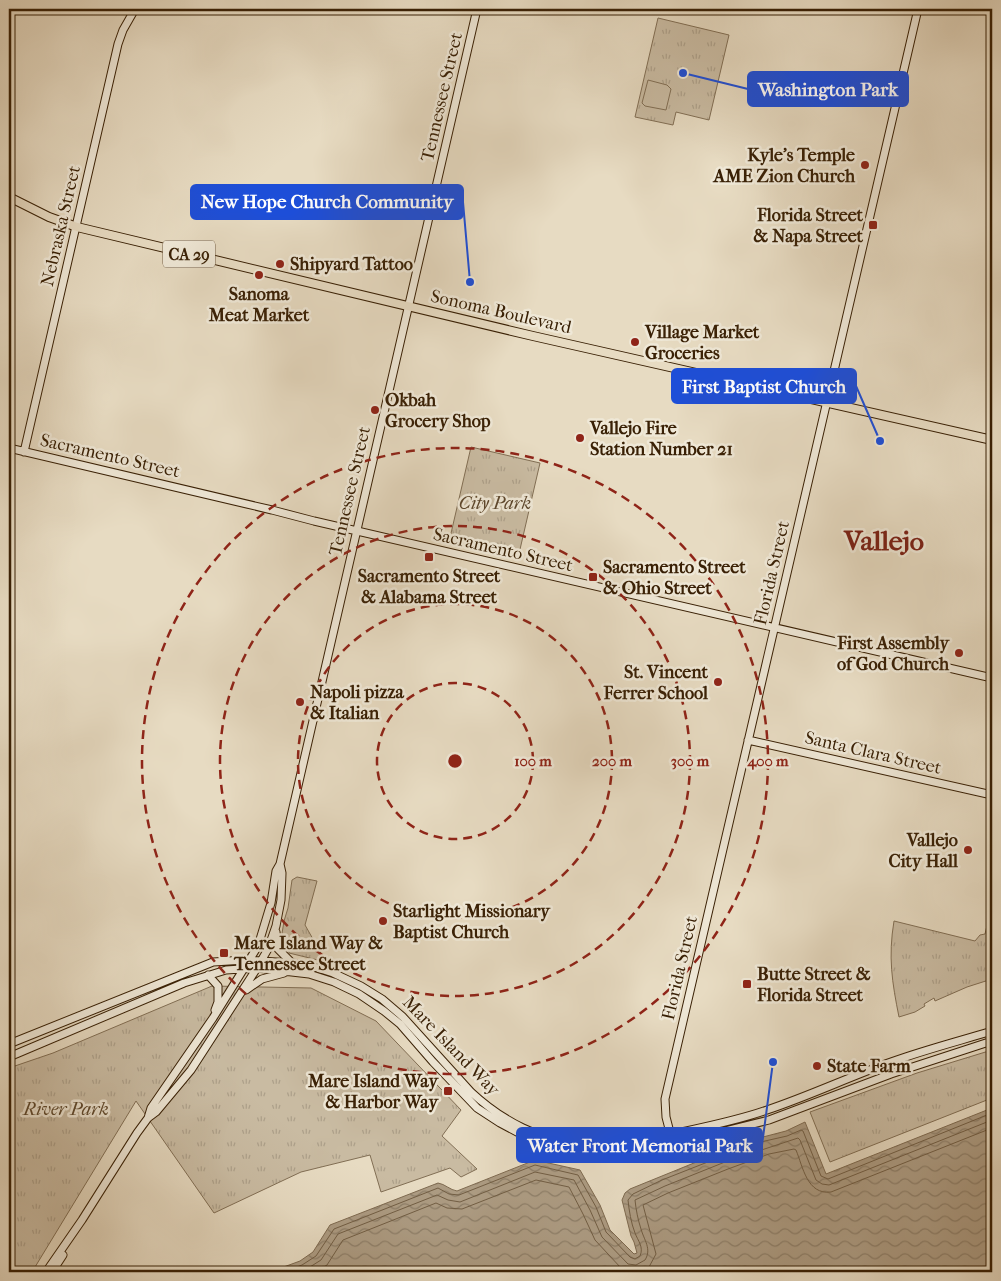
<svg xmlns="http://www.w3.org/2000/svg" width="1001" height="1281" viewBox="0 0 1001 1281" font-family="'IM FELL French Canon',serif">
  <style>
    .grass { fill: url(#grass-tufts); stroke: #816e54 }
    .pitch { fill: #c9bba2; stroke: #816e54 }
    .water { fill: url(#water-waves); stroke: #7e6a50 }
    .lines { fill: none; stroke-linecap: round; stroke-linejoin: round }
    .shore { stroke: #725e44; stroke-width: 1 }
    .secondary-casing { stroke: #392005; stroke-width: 9 }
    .primary-casing { stroke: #392005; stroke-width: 10 }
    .secondary { stroke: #efe8d7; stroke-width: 7 }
    .primary { stroke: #e7dbc2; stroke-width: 8 }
    .ring { fill: none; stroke: #8f2418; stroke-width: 2.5; stroke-dasharray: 9 6 }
    .poi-dot { fill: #8f2418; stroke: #efe8d7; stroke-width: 2 }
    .labels { text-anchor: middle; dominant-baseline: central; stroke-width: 5; stroke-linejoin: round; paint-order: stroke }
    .shield { fill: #efe8d7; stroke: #705c44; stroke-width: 1 }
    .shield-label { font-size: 16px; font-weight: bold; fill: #392005 }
    .street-label { font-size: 18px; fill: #392005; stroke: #efe8d7 }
    .poi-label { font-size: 18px; font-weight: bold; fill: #392005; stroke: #efe8d7; text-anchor: start }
    .park-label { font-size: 18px; font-style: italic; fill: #5d472c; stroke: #efe8d7 }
    .town-label { font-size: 28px; font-weight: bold; fill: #7a1f14; stroke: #efe8d7 }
    .centre { fill: #8f2418; stroke: #efe8d7; stroke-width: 2.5 }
    .ring-label { font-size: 15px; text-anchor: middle; font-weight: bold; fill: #8f2418; stroke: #efe8d7; stroke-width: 5; stroke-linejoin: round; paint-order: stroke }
    .leader { fill: none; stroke: #1d4ed8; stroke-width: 2 }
    .callout-dot { fill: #1d4ed8; stroke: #efe8d7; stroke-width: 2 }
    .callout { fill: #1d4ed8; stroke: #1d4ed8; stroke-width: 2 }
    .callout-label { font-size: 19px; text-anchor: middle; font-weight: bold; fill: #fff }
  </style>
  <defs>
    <pattern id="grass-tufts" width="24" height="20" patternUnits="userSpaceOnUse" patternTransform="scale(1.25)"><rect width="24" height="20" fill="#c9bba2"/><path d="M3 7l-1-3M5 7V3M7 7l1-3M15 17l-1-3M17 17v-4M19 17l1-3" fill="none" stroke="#ada08a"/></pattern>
    <pattern id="water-waves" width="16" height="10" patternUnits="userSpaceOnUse" patternTransform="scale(1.25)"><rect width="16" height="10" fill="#ac9b82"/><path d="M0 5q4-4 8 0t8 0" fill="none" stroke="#8d7e68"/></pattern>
  </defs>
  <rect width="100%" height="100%" fill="#e7dbc2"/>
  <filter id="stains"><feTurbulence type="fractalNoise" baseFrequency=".004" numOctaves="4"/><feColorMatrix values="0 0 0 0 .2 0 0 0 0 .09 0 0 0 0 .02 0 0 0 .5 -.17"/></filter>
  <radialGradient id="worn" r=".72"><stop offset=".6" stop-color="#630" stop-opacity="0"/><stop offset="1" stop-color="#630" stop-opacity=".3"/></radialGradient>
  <path class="grass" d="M658,18L729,35L709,120L676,112L673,125L635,117Z
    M471,447L540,463L518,558L449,542Z
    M297,877L317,881L305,925L326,962L289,953C289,947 287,942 281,940L284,921L288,908L292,880Z
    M992,904V979L967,987L935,1001L934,998L924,1004L925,1006L915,1012L899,1017C892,982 888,957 894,921L975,941L980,935L985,934Z
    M212,986L311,988L376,1021L461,1110L442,1136L477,1169L461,1177L450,1168L381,1192L370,1155L301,1172L214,1213L136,1101L32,1272H9V1068L53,1053Z
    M992,1050V1098L830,1162L810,1112L917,1073Z"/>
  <path class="pitch" d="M648,80L667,85L671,89L666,110L645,106L642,103Z"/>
  <path class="water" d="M992,1108V1272H270L300,1261L313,1252L330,1225L438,1183C445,1184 450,1190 457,1191L535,1160L580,1170L600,1205L610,1230L634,1254L637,1253L634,1242L631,1236L622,1200L625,1193L630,1189L721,1152L763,1137L786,1131L805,1122L826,1174Z"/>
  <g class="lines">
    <path class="shore" d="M284,1272L302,1265L316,1256L334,1229L438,1188L449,1194L459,1195L535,1165L578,1175L596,1207L606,1232L630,1257L635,1259L640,1256C644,1247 638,1241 635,1233C631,1223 629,1210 628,1200L633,1194L662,1180L723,1156L765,1141L787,1136L801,1130L803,1131L821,1176L828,1179L992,1113
      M302,1272L321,1260L338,1234L437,1195L448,1200L460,1202L535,1172L574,1180L590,1210L602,1237L628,1264L636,1265L645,1260C652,1249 644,1240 641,1229C638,1220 636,1210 635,1200L665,1186L725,1162L798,1138L800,1140L816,1180L822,1184L829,1185L992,1120
      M316,1272L327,1265L343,1240L436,1203L447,1208L462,1209L536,1180L569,1187L583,1214L595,1240L621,1268L630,1272
      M638,1272L649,1267L656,1254L643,1205L668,1193L728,1169L769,1154L794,1149L796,1150C803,1167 807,1195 831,1192L992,1128"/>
    <g class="secondary-casing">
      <path id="secondary" d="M9,448L272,510L314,521L992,678
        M24,452L118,44L123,30L135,9
        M748,740L992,795
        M276,932L278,949L292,963
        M208,975L218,986V1002L215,1010
        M246,990L262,979L284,973
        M9,1044L213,962L245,960L292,963L311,966L333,973L361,986L382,999L403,1017L471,1092C502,1121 541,1141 582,1145C602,1147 623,1146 642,1142C652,1140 662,1136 672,1134C704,1127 736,1121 767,1110C809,1096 849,1077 891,1062C924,1050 959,1041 992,1031
        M9,1057L184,983L226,970L257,968L309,974L334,982L359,994L384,1011L400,1024L433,1062L477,1108L500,1123L530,1139L559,1149L583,1153L620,1154L673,1144L769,1120L891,1074L992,1041
        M148,1118L151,1108L213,1018L258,946L271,903L276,871L280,864L477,9
        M673,1144L666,1117L665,1099L918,9
        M46,1272L82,1220L137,1133L148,1118L156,1112L191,1070L257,968L268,949L276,926L281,900L282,873L280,864
        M52,1272L63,1255"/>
    </g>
    <g class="primary-casing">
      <path id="primary" d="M9,197L49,217L77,227L533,336L992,440"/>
    </g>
    <use href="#secondary" class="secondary"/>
    <use href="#primary" class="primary"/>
  </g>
  <g class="ring">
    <circle cx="455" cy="761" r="78"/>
    <circle cx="455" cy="761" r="157"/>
    <circle cx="455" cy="761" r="235"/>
    <circle cx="455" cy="761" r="313"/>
  </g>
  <g class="poi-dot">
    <circle cx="865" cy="165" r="5"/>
    <rect x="868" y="220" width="10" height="10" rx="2.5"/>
    <circle cx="280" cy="264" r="5"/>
    <circle cx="259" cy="275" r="5"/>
    <circle cx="635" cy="342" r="5"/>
    <circle cx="375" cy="410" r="5"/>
    <circle cx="580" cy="438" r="5"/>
    <rect x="424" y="552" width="10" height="10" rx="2.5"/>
    <rect x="588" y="572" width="10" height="10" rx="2.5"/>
    <circle cx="959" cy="653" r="5"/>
    <circle cx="718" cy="682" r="5"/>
    <circle cx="300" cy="702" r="5"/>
    <circle cx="968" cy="850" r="5"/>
    <circle cx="383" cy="921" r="5"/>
    <rect x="219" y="948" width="10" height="10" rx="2.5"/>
    <rect x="742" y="979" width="10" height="10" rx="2.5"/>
    <circle cx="817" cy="1066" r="5"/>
    <rect x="443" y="1086" width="10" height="10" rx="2.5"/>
  </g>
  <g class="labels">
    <rect class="shield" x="163" y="240.5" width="52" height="27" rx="4"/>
    <g class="shield-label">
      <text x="189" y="254">CA 29</text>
    </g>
    <g class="street-label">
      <text transform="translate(442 97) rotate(-77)">Tennessee Street</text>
      <text transform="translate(61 226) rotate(-77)">Nebraska Street</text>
      <text transform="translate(501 312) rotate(13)">Sonoma Boulevard</text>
      <text transform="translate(110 456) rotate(13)">Sacramento Street</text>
      <text transform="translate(350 491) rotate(-77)">Tennessee Street</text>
      <text transform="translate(503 550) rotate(13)">Sacramento Street</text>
      <text transform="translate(772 573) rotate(-77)">Florida Street</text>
      <text transform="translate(873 753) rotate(13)">Santa Clara Street</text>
      <text transform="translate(680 968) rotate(-77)">Florida Street</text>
      <text transform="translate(451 1046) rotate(46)">Mare Island Way</text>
    </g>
    <g class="poi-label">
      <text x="855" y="155" text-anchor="end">Kyle's Temple<tspan x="855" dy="21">AME Zion Church</tspan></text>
      <text x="863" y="215" text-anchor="end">Florida Street<tspan x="863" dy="21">&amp; Napa Street</tspan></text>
      <text x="290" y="264">Shipyard Tattoo</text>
      <text x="259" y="294" text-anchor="middle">Sanoma<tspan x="259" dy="21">Meat Market</tspan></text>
      <text x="645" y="332">Village Market<tspan x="645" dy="21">Groceries</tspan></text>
      <text x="385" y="400">Okbah<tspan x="385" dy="21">Grocery Shop</tspan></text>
      <text x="590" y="428">Vallejo Fire<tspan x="590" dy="21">Station Number 21</tspan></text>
      <text x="603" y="567">Sacramento Street<tspan x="603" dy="21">&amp; Ohio Street</tspan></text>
      <text x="429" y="576" text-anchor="middle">Sacramento Street<tspan x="429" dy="21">&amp; Alabama Street</tspan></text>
      <text x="949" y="643" text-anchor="end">First Assembly<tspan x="949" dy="21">of God Church</tspan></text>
      <text x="708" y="672" text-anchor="end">St. Vincent<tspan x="708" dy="21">Ferrer School</tspan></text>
      <text x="310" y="692">Napoli pizza<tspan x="310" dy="21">&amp; Italian</tspan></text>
      <text x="958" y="840" text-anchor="end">Vallejo<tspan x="958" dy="21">City Hall</tspan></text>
      <text x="393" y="911">Starlight Missionary<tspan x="393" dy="21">Baptist Church</tspan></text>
      <text x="234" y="943">Mare Island Way &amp;<tspan x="234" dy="21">Tennessee Street</tspan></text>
      <text x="757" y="974">Butte Street &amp;<tspan x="757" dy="21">Florida Street</tspan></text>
      <text x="827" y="1066">State Farm</text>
      <text x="438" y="1081" text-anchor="end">Mare Island Way<tspan x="438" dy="21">&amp; Harbor Way</tspan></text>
    </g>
    <g class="park-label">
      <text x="495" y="503">City Park</text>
      <text x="66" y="1109">River Park</text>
    </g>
    <g class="town-label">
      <text x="884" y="540">Vallejo</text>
    </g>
  </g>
  <circle cx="455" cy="761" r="8" class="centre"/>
  <g class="ring-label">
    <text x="533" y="766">100 m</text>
    <text x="612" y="766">200 m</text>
    <text x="690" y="766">300 m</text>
    <text x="768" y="766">400 m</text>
  </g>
  <path class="leader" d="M683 73L748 89M470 282L463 202M880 441L856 386M773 1062L762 1145"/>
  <g class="callout-dot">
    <circle cx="683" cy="73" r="5"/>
    <circle cx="470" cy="282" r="5"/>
    <circle cx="880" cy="441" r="5"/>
    <circle cx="773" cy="1062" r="5"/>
  </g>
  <g class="callout">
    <rect x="748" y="72" width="160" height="34" rx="5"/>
    <rect x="191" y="185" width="272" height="34" rx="5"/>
    <rect x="672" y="369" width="184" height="34" rx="5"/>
    <rect x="517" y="1128" width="245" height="34" rx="5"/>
  </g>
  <g class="callout-label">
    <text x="828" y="96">Washington Park</text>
    <text x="327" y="208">New Hope Church Community</text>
    <text x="764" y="393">First Baptist Church</text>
    <text x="640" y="1152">Water Front Memorial Park</text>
  </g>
  <rect width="1001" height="1281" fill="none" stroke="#e7dbc2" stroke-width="30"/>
  <rect x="10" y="10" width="981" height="1261" fill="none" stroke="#392005" stroke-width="2.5"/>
  <rect x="15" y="15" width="971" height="1251" fill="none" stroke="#392005"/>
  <rect width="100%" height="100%" filter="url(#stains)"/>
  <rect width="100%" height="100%" fill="url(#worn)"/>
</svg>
